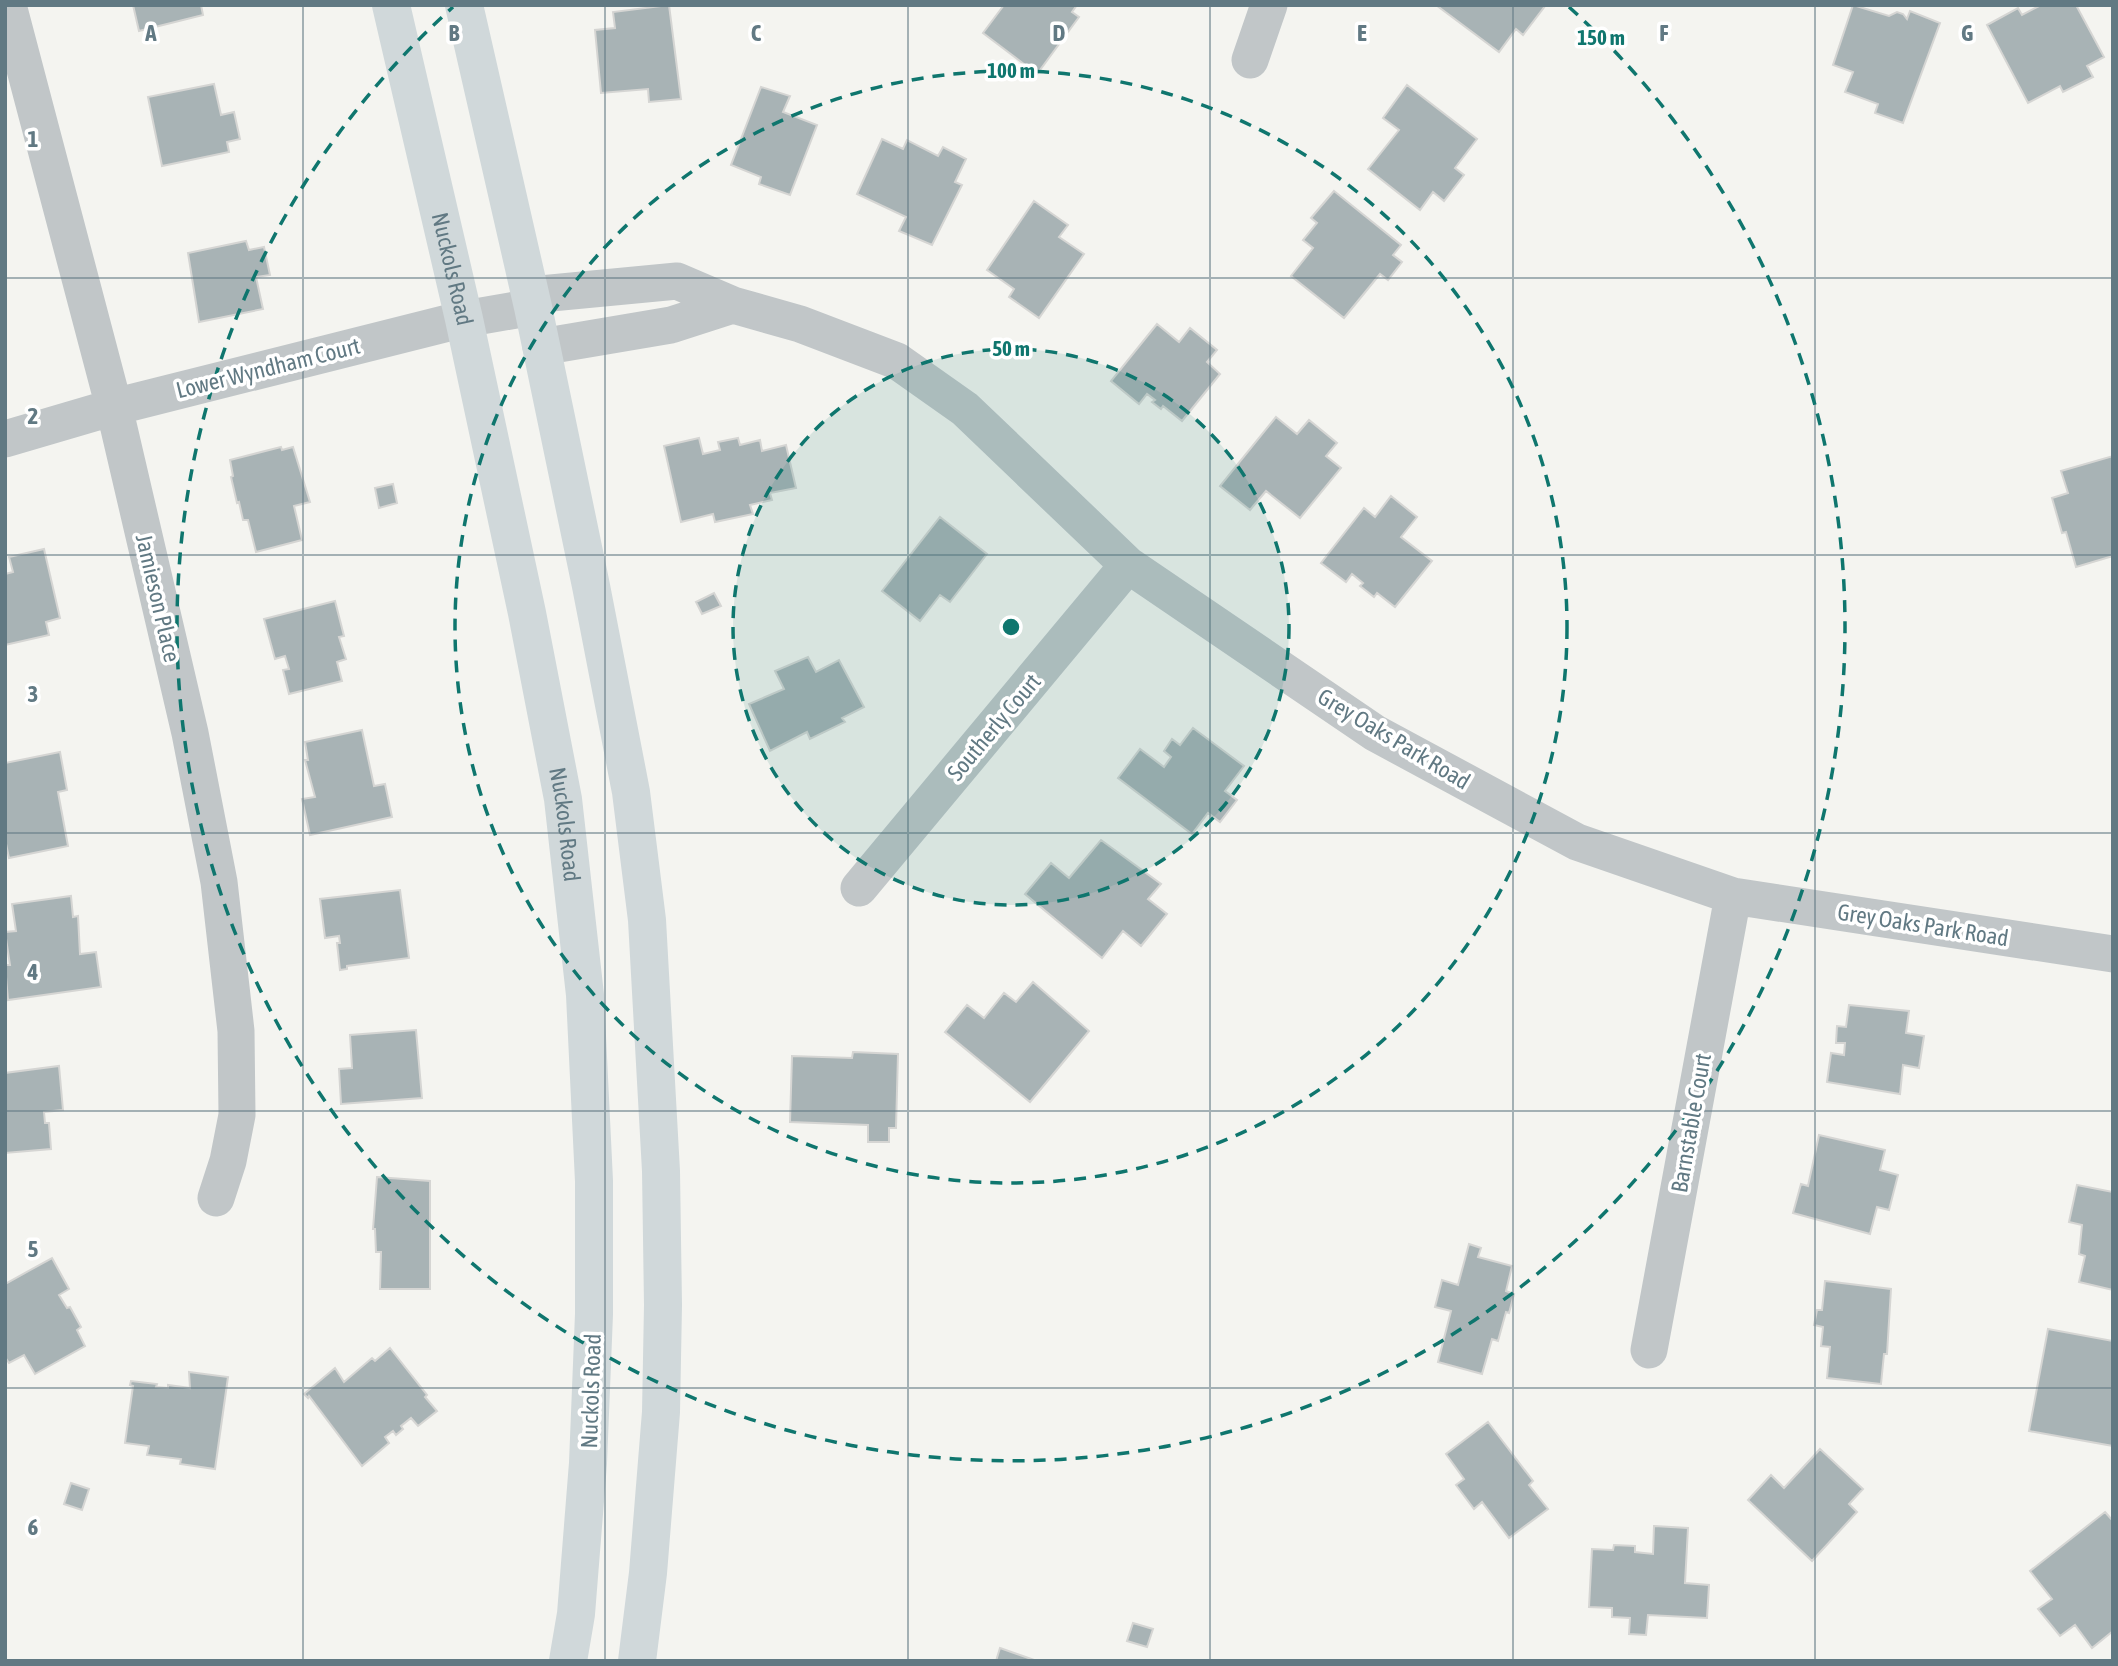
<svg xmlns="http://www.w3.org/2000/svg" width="2118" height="1666" viewBox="0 0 2118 1666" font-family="'Asap Condensed',sans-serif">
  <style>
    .building { fill: #a8b3b5; stroke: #d5d5d3; stroke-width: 2 }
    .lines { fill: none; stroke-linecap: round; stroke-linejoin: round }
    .minor { stroke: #c1c6c8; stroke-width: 37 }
    .secondary { stroke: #d0d8da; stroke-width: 38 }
    .grid { fill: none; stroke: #617983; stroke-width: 2; stroke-opacity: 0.55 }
    .ring { fill: none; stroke: #0f766e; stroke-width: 3.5; stroke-dasharray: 12 9 }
    .labels { text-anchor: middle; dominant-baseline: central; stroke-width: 7; stroke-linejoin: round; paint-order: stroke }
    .street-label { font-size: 23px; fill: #617983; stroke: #fff }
    .grid-label { font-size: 23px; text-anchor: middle; font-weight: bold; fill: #617983; stroke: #fff; stroke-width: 7; stroke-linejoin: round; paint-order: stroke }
    .centre { fill: #0f766e; stroke: #fff; stroke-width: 3.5 }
    .ring-label { font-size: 21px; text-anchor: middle; font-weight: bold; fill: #0f766e; stroke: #fff; stroke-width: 7; stroke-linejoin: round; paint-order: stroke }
  </style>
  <rect width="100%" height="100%" fill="#f4f4f0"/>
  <path class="building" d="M133,5H201L203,15L139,31Z
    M669,5L681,99L649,102L648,89L601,93L595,30L615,28L613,12Z
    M1004,5H1077L1072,12L1079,17L1037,74L983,33Z
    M1436,5H1543L1545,6L1523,35L1516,29L1499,52Z
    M1853,5L1889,16L1897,12L1903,14L1907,19L1910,11L1940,23L1903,123L1875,113L1878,104L1845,92L1853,72L1833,65Z
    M2041,5H2076L2104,57L2087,66L2093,77L2063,92L2060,86L2028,103L1987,25L2018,8L2022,15Z
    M214,84L221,115L234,112L240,139L227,142L229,152L162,166L148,97Z
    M1407,85L1477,139L1455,168L1464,175L1444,201L1433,192L1420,210L1368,169L1399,130L1383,118Z
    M761,87L790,96L783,112L817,125L790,195L759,184L761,177L731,165Z
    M882,139L903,149L907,140L938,156L943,147L966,159L955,182L962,185L932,245L899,231L906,217L857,194Z
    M1334,191L1401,245L1393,255L1402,262L1388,280L1380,274L1344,318L1291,276L1313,248L1303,240L1317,223L1311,218Z
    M1034,201L1068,225L1059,237L1084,254L1039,318L1009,297L1014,289L987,270Z
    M246,241L249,250L264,247L270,275L256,277L263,309L199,322L188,253Z
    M1157,324L1179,342L1190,328L1217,350L1207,362L1220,374L1182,421L1163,406L1161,409L1152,402L1155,400L1147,394L1139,404L1111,381Z
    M1276,417L1297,434L1309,420L1337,443L1326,456L1341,468L1300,518L1266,491L1250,510L1220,486Z
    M699,438L703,454L720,450L718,442L738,438L740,445L760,440L762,451L786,445L796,488L770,493L772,500L750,505L753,514L715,522L713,514L681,522L664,446Z
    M281,447L282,450L293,447L310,502L294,506L302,540L256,552L248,520H243L239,502L237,503L231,477L233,476L230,460Z
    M2113,456V556L2076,567L2066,532L2062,533L2052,498L2068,493L2061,471Z
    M393,484L397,503L379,508L375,488Z
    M1391,496L1417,517L1401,537L1432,561L1395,607L1377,593L1374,597L1360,586L1363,583L1352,574L1346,582L1321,563L1364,508L1375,517Z
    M940,517L987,554L950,602L940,595L920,621L882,591Z
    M44,549L60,618L46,622L49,635L5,645V574L13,572L9,557Z
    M714,593L721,606L702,614L696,602Z
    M335,601L344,636L339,637L346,659L337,662L342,681L289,694L283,670L289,669L285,656L275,659L264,619Z
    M808,657L816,672L839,660L864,707L842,718L845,722L810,739L807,732L770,751L749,704L784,689L775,671Z
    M1193,728L1244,766L1225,791L1237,800L1220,822L1208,813L1192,834L1118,778L1140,749L1164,767L1171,757L1164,751L1172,739L1180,745Z
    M362,730L374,786L385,784L392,817L310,835L302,799L315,797L305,760H308L305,742Z
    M60,752L67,790L58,792L68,846L9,858L5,839V763Z
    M1101,840L1161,884L1148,899L1167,914L1141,946L1123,931L1102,958L1025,894L1051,863L1069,878Z
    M400,890L409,958L347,966V969L340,970L337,943H340L339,936L325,938L320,899Z
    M71,896L73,917L78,916L80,954L96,952L101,987L8,1000L5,965H10L5,932L16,931L12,904Z
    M1033,982L1089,1031L1030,1102L945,1032L967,1005L984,1018L1004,993L1016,1002Z
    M1849,1005L1909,1011L1906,1033L1924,1036L1919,1068L1903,1065L1900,1094L1827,1082L1831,1053L1844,1055L1845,1043H1836L1837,1026L1846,1027Z
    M416,1030L422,1098L341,1104L339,1069L352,1068L350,1035Z
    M853,1052L898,1054L896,1128H889V1142H868V1125L790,1122L792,1056L852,1058Z
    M59,1066L63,1110L44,1112L45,1123H49L51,1149L5,1153V1073Z
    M1819,1135L1885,1150L1880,1170L1898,1175L1889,1210L1877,1207L1870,1234L1793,1213L1801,1184L1808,1186Z
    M377,1177L430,1181V1289H380L381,1252H376L375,1229H373Z
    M2077,1185L2113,1192V1290L2079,1282L2085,1256L2079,1254L2082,1225L2069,1222Z
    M1469,1244L1481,1248L1478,1257L1512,1266L1506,1291L1514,1294L1509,1313L1506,1312L1498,1341L1492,1339L1482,1374L1438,1362L1451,1311L1435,1307L1442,1280L1458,1285Z
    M52,1258L69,1289L59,1295L67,1308L70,1307L81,1327L77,1330L85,1346L35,1374L24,1355L9,1363L5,1357V1284Z
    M1825,1281L1891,1289L1887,1354H1884L1881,1384L1827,1378L1830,1347L1821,1346L1823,1327L1814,1325L1817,1310H1822Z
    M2048,1329L2113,1341V1446L2029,1431Z
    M390,1348L427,1395L425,1397L437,1411L418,1426L411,1418L401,1426L403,1429L396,1435L393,1431L385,1437L389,1443L362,1466L309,1396L308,1398L304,1394L335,1368L344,1382L372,1358L375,1361Z
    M189,1372L228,1377L215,1469L180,1464L181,1459L147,1455L149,1446L125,1443L133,1386L130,1385L131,1381L157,1384L156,1387L168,1388V1385L190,1388Z
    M1488,1422L1533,1481L1529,1485L1548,1509L1509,1538L1482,1502L1474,1509L1456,1485L1464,1479L1446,1454Z
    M1820,1449L1863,1489L1849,1504L1857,1512L1812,1561L1748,1500L1771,1475L1784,1488Z
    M71,1483L89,1489L82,1510L64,1504Z
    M2105,1512L2113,1521V1631L2092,1648L2075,1625L2060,1636L2038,1609L2052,1599L2030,1571Z
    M1654,1526L1688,1528L1685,1583L1709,1585L1707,1618L1648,1615L1646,1635L1629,1634L1630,1618L1612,1617V1608L1589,1607L1592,1549L1613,1550L1614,1545L1635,1546V1552L1653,1554Z
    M1133,1623L1153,1629L1147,1647L1127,1641Z
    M1000,1648L1037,1661H996Z"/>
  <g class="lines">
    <path class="minor" d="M8,5L114,407L190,733L219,882L236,1031L237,1115L228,1161L216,1198
      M1250,60L1269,5
      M530,295L677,281L733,305L671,325L541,347
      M733,305L800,324L897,361L965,409L1128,565L1375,733L1577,842L1733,896L2113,954
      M5,439L114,407L464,319L533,307
      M859,888L1128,565
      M1649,1350L1733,896"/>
    <g class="secondary">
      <path id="s1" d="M391,5L464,319L527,613L563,799L585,995L594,1181V1314L588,1463L576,1614L568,1661"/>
      <path d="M464,5L533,307L591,586L631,792L647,920L661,1171L663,1305L661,1412L648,1573L637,1661"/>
    </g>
  </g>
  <path class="grid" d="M303,5V1661M605,5V1661M908,5V1661M1210,5V1661M1513,5V1661M1815,5V1661M5,278H2113M5,555H2113M5,833H2113M5,1111H2113M5,1388H2113"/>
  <circle cx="1011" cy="627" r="278" fill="#0f766e" fill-opacity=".12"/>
  <g class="ring">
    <circle cx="1011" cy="627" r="278"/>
    <circle cx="1011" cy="627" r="556"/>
    <path d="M1569 7A834 834 0 1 1 453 7"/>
  </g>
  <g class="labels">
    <g class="street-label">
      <text stroke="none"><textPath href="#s1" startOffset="271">Nuckols Road</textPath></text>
      <text transform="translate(268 368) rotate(-14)">Lower Wyndham Court</text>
      <text transform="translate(158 598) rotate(77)">Jamieson Place</text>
      <text transform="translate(994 727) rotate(-50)">Southerly Court</text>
      <text transform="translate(1394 739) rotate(31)">Grey Oaks Park Road</text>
      <text stroke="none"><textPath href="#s1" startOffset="838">Nuckols Road</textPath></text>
      <text transform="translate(1923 925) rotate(9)">Grey Oaks Park Road</text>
      <text transform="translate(1691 1123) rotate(-80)">Barnstable Court</text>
      <text transform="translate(591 1391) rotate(-88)">Nuckols Road</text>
    </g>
  </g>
  <g class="grid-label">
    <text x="151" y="41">A</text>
    <text x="454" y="41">B</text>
    <text x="756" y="41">C</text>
    <text x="1059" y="41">D</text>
    <text x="1362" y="41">E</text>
    <text x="1664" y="41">F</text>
    <text x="1967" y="41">G</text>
    <text x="33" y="147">1</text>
    <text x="33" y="424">2</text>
    <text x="33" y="702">3</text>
    <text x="33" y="980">4</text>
    <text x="33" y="1257">5</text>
    <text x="33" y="1535">6</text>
  </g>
  <circle cx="1011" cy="627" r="10" class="centre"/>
  <g class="ring-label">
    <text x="1601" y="45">150 m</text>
    <text x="1011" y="78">100 m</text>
    <text x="1011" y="356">50 m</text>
  </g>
  <rect width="2118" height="1666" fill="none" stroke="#617983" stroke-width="14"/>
</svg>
